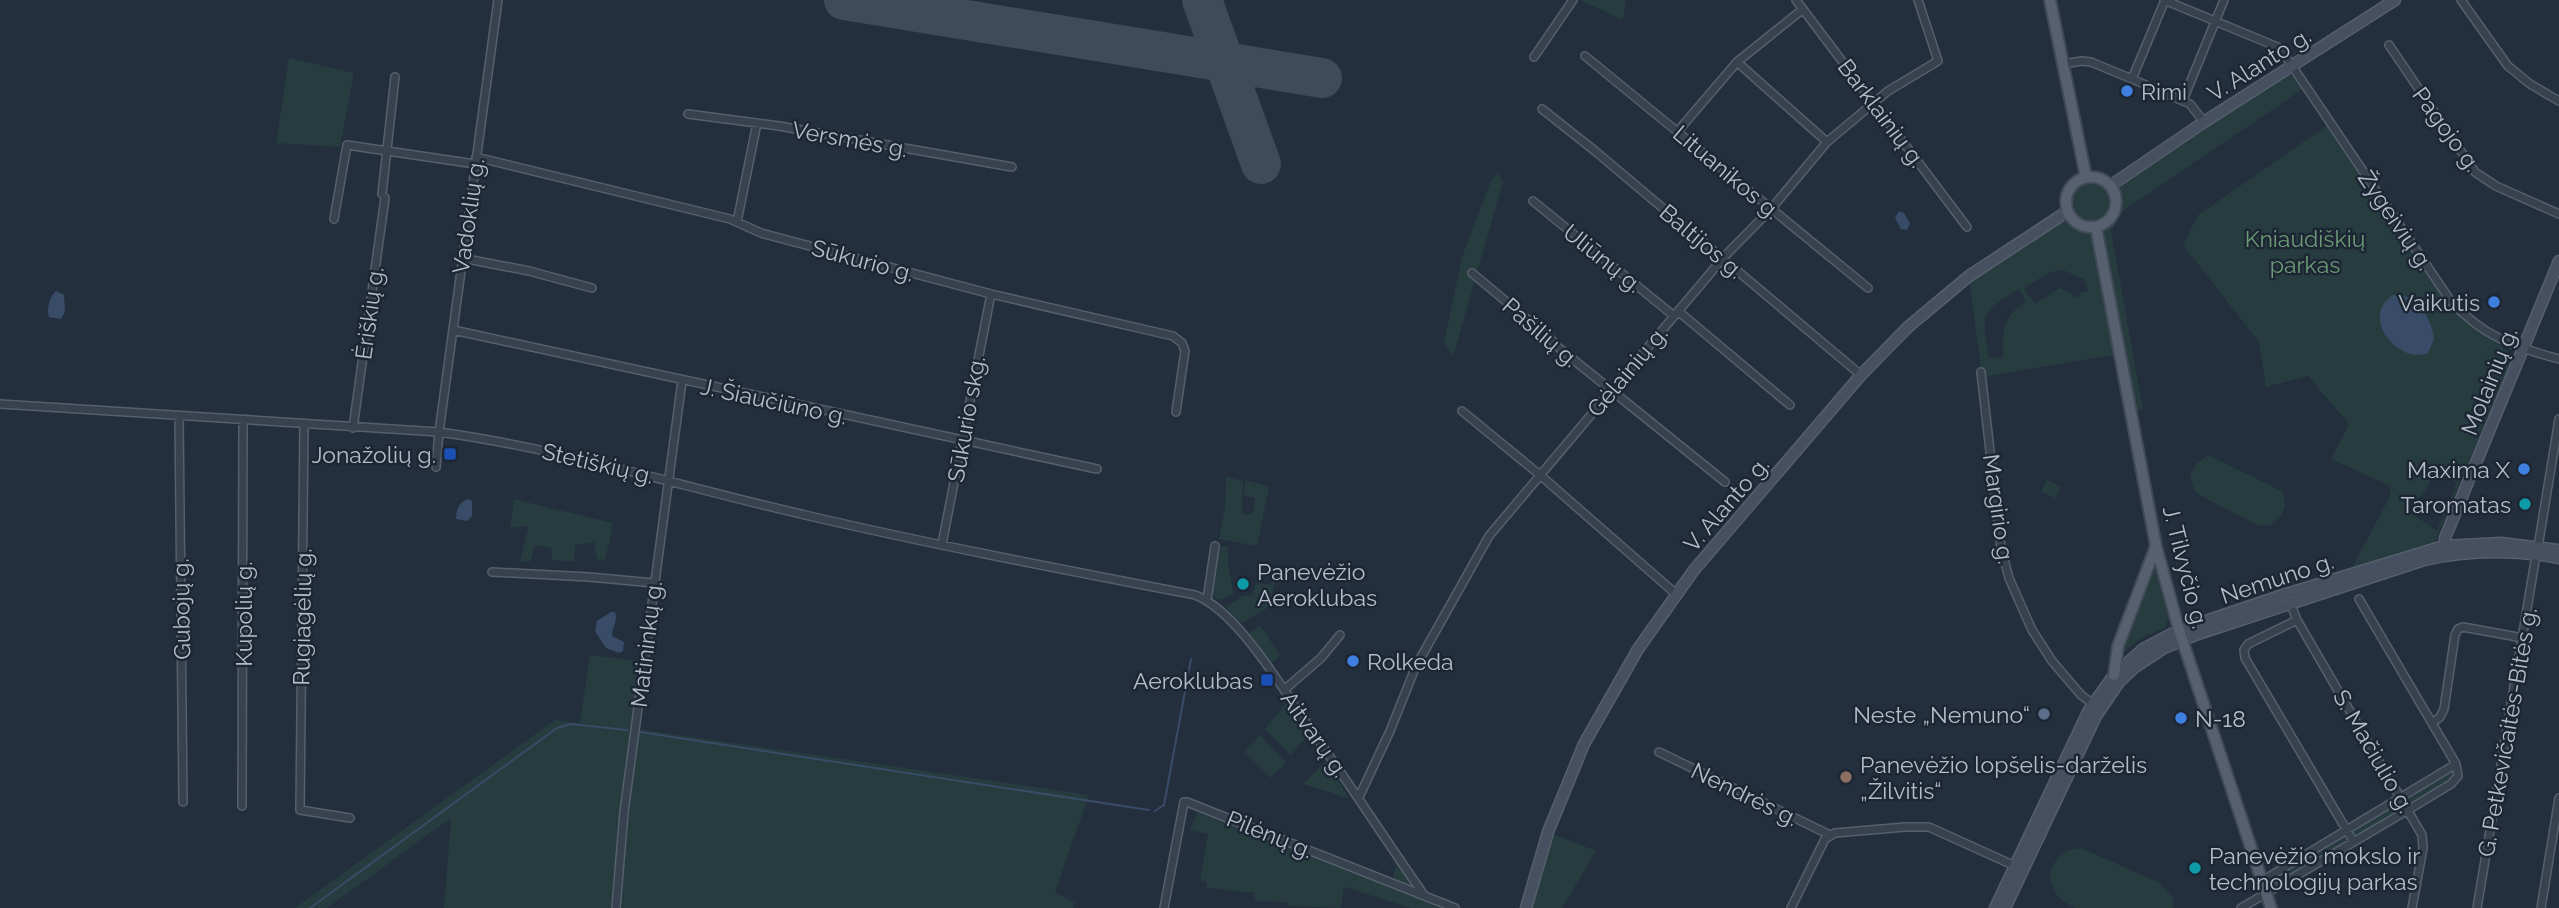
<svg xmlns="http://www.w3.org/2000/svg" width="2559" height="908" viewBox="0 0 2559 908" font-family="Raleway,sans-serif">
  <style>
    .green { fill: #263c3f; fill-rule: evenodd }
    .water { fill: #394c67 }
    .lines { fill: none; stroke-linecap: round; stroke-linejoin: round }
    .stream { stroke: #394c67; stroke-width: 2 }
    .runway { stroke: #3f4a5a; stroke-width: 40 }
    .street-casing { stroke: #565f6c; stroke-width: 10 }
    .secondary-casing { stroke: #565f6c; stroke-width: 13 }
    .primary-casing { stroke: #414a57; stroke-width: 14 }
    .street { stroke: #38414e; stroke-width: 7 }
    .secondary { stroke: #465061; stroke-width: 10 }
    .primary { stroke: #56606e; stroke-width: 10 }
    .shop-dot { fill: #3f7fe0; stroke: #1d2633; stroke-width: 2.5 }
    .transit-dot { fill: #1a4fb4; stroke: #1d2633; stroke-width: 2.5 }
    .culture-dot { fill: #0f9aa8; stroke: #1d2633; stroke-width: 2.5 }
    .service-dot { fill: #5c6f8a; stroke: #1d2633; stroke-width: 2.5 }
    .education-dot { fill: #8d6e63; stroke: #1d2633; stroke-width: 2.5 }
    .labels { text-anchor: middle; dominant-baseline: central; stroke-width: 5; stroke-linejoin: round; paint-order: stroke }
    .street-label { font-size: 23px; fill: #b4bcc9; stroke: #1d2633 }
    .poi-label { font-size: 23px; fill: #b4bcc9; stroke: #1d2633; text-anchor: start }
    .park-label { font-size: 23px; fill: #6b9a76; stroke: #1d2633 }
  </style>
  <rect width="100%" height="100%" fill="#242f3e"/>
  <path class="green" d="M1581,0H1626L1623,20Z
    M289,58L354,73L340,147L276,143Z
    M2286,74L2296,77L2303,89L2124,210L2111,231L2143,410L2134,411L2102,240L2104,229L2117,212L2119,188L2132,174Z
    M2328,125L2472,325L2510,353L2512,358L2435,542L2425,547L2351,570L2390,496V486L2331,459L2349,424L2308,376L2266,387L2259,342L2183,245L2198,215ZM2435,472L2457,483L2437,531L2407,510L2424,493Z
    M1498,173L1503,182L1453,357L1444,343L1462,257L1490,183Z
    M2069 202a22 22 0 1 1 44 0a22 22 0 1 1-44 0Z
    M2063,221L2084,229L2092,236L2118,354L1982,377L1969,276L2029,235ZM2063,270L2084,279L2088,292H2081L2078,298L2060,288L2035,304L2024,288L2050,272ZM2019,289L2026,301C2004,316 2002,331 2003,357L1989,358C1982,313 1979,313 2019,289Z
    M2208,455L2283,492L2285,505L2282,515L2273,524L2260,526L2199,495L2194,489L2190,478L2191,473L2197,463Z
    M1226,477L1243,481L1242,514H1253L1255,498L1244,496L1245,480L1269,486L1257,546L1219,539L1225,509Z
    M2047,480L2061,487L2055,498L2041,491Z
    M514,499L612,523L613,526L605,560L597,559L594,542L575,545L574,562L552,560L551,548L535,545L531,561L520,562L529,526L510,528Z
    M1228,546C1226,563 1232,578 1233,595L1218,600L1212,594L1219,547Z
    M2155,569L2168,617L2165,628L2143,637L2122,653L2151,572Z
    M1274,575H1276L1270,606L1241,624L1225,607L1243,596L1252,595L1256,583L1271,585Z
    M1260,625L1280,655L1271,664L1248,634Z
    M590,655L640,661L631,728L1089,795L1055,892L1075,903L1073,908H444L451,818L327,908H295L555,720L580,723Z
    M1286,703L1307,736L1291,755L1265,729Z
    M1260,735L1286,762L1271,778L1244,751Z
    M1328,759L1348,798L1303,784Z
    M2450,772L2455,774L2453,780L2413,803H2408V798Z
    M2401,804V811L2356,837L2352,834V831L2396,805Z
    M1200,806L1392,881L1398,858L1411,880L1412,892L1439,905L1441,908H1411L1344,887L1341,908L1288,906V903L1259,900V902L1254,901L1255,893L1207,888V882L1200,880L1208,834L1190,830Z
    M1548,832L1596,851L1562,908H1526Z
    M2343,836L2346,843L2290,876L2286,874L2287,869Z
    M2081,848L2160,883L2173,898V908H2076C2060,901 2050,891 2050,873C2056,857 2064,849 2081,848Z"/>
  <path class="water" d="M1899,211L1904,213L1910,224L1907,230L1901,229L1895,218Z
    M56,291L64,295L65,312L61,319L49,317C46,309 50,296 56,291Z
    M2393,295C2417,293 2432,318 2434,339L2428,353C2401,365 2358,319 2393,295Z
    M468,499L472,501V516L467,521L456,519C456,510 459,502 468,499Z
    M611,612H615C618,623 612,627 612,636L624,642L623,651L619,653L606,648L595,631L597,621Z"/>
  <g class="lines">
    <path class="stream" d="M640,732L1149,810
      M1155,811L1164,805L1191,659
      M310,908L557,728L571,724L627,730"/>
    <path class="runway" d="M844,0L1322,78
      M1202,0L1261,164"/>
    <g class="street-casing">
      <path id="street" d="M1796,0L1967,227
        M2164,0L2280,48L2450,300C2482,336 2514,347 2559,359
        M2461,0L2508,66L2530,84L2559,101
        M2389,45L2475,172L2496,186L2559,214
        M1585,56L1868,288
        M1534,57L1573,0
        M1737,62L1827,142
        M2063,64L2082,61L2091,62L2132,79L2190,104L2204,122
        M2132,79L2165,0
        M2183,100L2224,0
        M1542,109L1595,151L1861,375
        M688,114L779,126L1012,167
        M1678,131L1737,62L1803,9
        M476,157L730,219L761,233L991,294L1173,336L1182,343L1185,351L1176,412
        M382,194L395,77
        M1533,201L1674,316
        M334,219L347,145L475,164
        M737,222L757,123
        M462,258L529,271L592,288
        M1472,273L1551,339L1559,348L1725,482
        M1678,311L1790,405
        M453,330L1097,469
        M1981,372L2001,548L2009,578L2032,630L2052,661L2081,695L2093,704
        M0,404L439,432C563,449 683,487 805,515C934,545 1065,570 1195,595C1233,609 1274,675 1297,709C1340,770 1381,833 1424,895
        M1462,411L1540,475L1676,594
        M179,416L183,802
        M304,424L300,810L350,818
        M353,428L385,198
        M436,467L439,432L498,0
        M942,544L991,294
        M2538,547L2559,419
        M492,572L589,577L654,583
        M1207,600L1215,546
        M2290,602L2297,620L2422,835L2423,848L2412,908
        M2297,620L2248,644L2244,650L2245,658L2353,841
        M1284,690L1321,658L1340,635
        M2432,723L2440,717L2444,709L2455,635L2458,629L2463,627L2523,638
        M1659,752L1830,835
        M1359,797L1390,731L1416,666L1489,536L1723,258L1771,209L1827,142L1888,91L1938,61L1918,0
        M242,806L243,421
        M2262,881L2456,764
        M616,908L624,812L682,381
        M1164,908L1184,802H1187L1455,908
        M1791,908L1825,839L1835,833L1905,827H1929L2015,866
        M2241,908L2408,810L2451,784L2458,776L2456,764L2359,599
        M2477,908L2536,555
        M2541,908L2559,798"/>
    </g>
    <g class="secondary-casing">
      <path id="secondary" d="M2110,186L2204,122L2395,0
        M2444,551L2445,538L2559,261
        M1526,908L1548,832L1584,744L1638,649L1694,570L1861,375L1908,327L1969,276L2068,211
        M1995,908L2089,710L2114,675L2143,649L2179,630L2286,594L2444,546L2501,543L2559,550
        M2005,908L2096,716L2119,682L2135,667L2164,648L2198,634L2424,560C2468,550 2515,550 2559,558"/>
    </g>
    <g class="primary-casing">
      <path id="primary" d="M2050,0L2086,177
        M2066 202a25 25 0 1 1 50 0a25 25 0 1 1-50 0Z
        M2096,227L2156,546L2179,630L2271,908
        M2114,675L2118,646L2156,546"/>
    </g>
    <use href="#street" class="street"/>
    <use href="#secondary" class="secondary"/>
    <use href="#primary" class="primary"/>
  </g>
  <g class="shop-dot">
    <circle cx="2127" cy="91" r="7"/>
    <circle cx="2494" cy="302" r="7"/>
    <circle cx="2524" cy="469" r="7"/>
    <circle cx="1353" cy="661" r="7"/>
    <circle cx="2181" cy="718" r="7"/>
  </g>
  <g class="transit-dot">
    <rect x="443" y="447" width="14" height="14" rx="3.5"/>
    <rect x="1260" y="673" width="14" height="14" rx="3.5"/>
  </g>
  <g class="culture-dot">
    <circle cx="2525" cy="504" r="7"/>
    <circle cx="1243" cy="584" r="7"/>
    <circle cx="2195" cy="868" r="7"/>
  </g>
  <circle class="service-dot" cx="2044" cy="714" r="7"/>
  <circle class="education-dot" cx="1846" cy="777" r="7"/>
  <g class="labels">
    <g class="street-label">
      <text transform="translate(2259 64) rotate(-32)">V. Alanto g.</text>
      <text transform="translate(1882 113) rotate(53)">Barklainių g.</text>
      <text transform="translate(2447 129) rotate(54)">Pagojo g.</text>
      <text transform="translate(850 139) rotate(10)">Versmės g.</text>
      <text transform="translate(1727 172) rotate(40)">Lituanikos g.</text>
      <text transform="translate(468 216) rotate(-82)">Vadoklių g.</text>
      <text transform="translate(2396 220) rotate(56)">Žygeivių g.</text>
      <text transform="translate(1702 241) rotate(40)">Baltijos g.</text>
      <text transform="translate(1603 258) rotate(39)">Uliūnų g.</text>
      <text transform="translate(863 260) rotate(15)">Sūkurio g.</text>
      <text transform="translate(369 313) rotate(-82)">Ėriškių g.</text>
      <text transform="translate(1541 332) rotate(41)">Pašilių g.</text>
      <text transform="translate(1627 371) rotate(-50)">Gėlainių g.</text>
      <text transform="translate(2489 381) rotate(-68)">Molainių g.</text>
      <text transform="translate(774 401) rotate(12)">J. Šiaučiūno g.</text>
      <text transform="translate(966 419) rotate(-80)">Sūkurio skg.</text>
      <text transform="translate(598 463) rotate(13)">Stetiškių g.</text>
      <text transform="translate(1726 504) rotate(-49)">V. Alanto g.</text>
      <text transform="translate(1999 509) rotate(82)">Margirio g.</text>
      <text transform="translate(2186 567) rotate(76)">J. Tilvyčio g.</text>
      <text transform="translate(2277 578) rotate(-18)">Nemuno g.</text>
      <text transform="translate(181 609) rotate(-91)">Gubojų g.</text>
      <text transform="translate(243 614) rotate(-90)">Kupolių g.</text>
      <text transform="translate(302 617) rotate(-89)">Rugiagėlių g.</text>
      <text transform="translate(646 644) rotate(-83)">Matininkų g.</text>
      <text transform="translate(2507 732) rotate(-80)">G. Petkevičaitės-Bitės g.</text>
      <text transform="translate(1315 734) rotate(55)">Aitvarų g.</text>
      <text transform="translate(2374 751) rotate(60)">S. Mačiulio g.</text>
      <text transform="translate(1745 794) rotate(26)">Nendrės g.</text>
      <text transform="translate(1270 834) rotate(22)">Pilėnų g.</text>
    </g>
    <g class="poi-label">
      <text x="2141" y="91">Rimi</text>
      <text x="2480" y="302" text-anchor="end">Vaikutis</text>
      <text x="436" y="454" text-anchor="end">Jonažolių g.</text>
      <text x="2510" y="469" text-anchor="end">Maxima X</text>
      <text x="2511" y="504" text-anchor="end">Taromatas</text>
      <text x="1257" y="571">Panevėžio<tspan x="1257" dy="26">Aeroklubas</tspan></text>
      <text x="1367" y="661">Rolkeda</text>
      <text x="1253" y="680" text-anchor="end">Aeroklubas</text>
      <text x="2030" y="714" text-anchor="end">Neste „Nemuno“</text>
      <text x="2195" y="718">N-18</text>
      <text x="1860" y="764">Panevėžio lopšelis-darželis<tspan x="1860" dy="26">„Žilvitis“</tspan></text>
      <text x="2209" y="855">Panevėžio mokslo ir<tspan x="2209" dy="26">technologijų parkas</tspan></text>
    </g>
    <g class="park-label">
      <text x="2305" y="238">Kniaudiškių<tspan x="2305" dy="26">parkas</tspan></text>
    </g>
  </g>
</svg>
